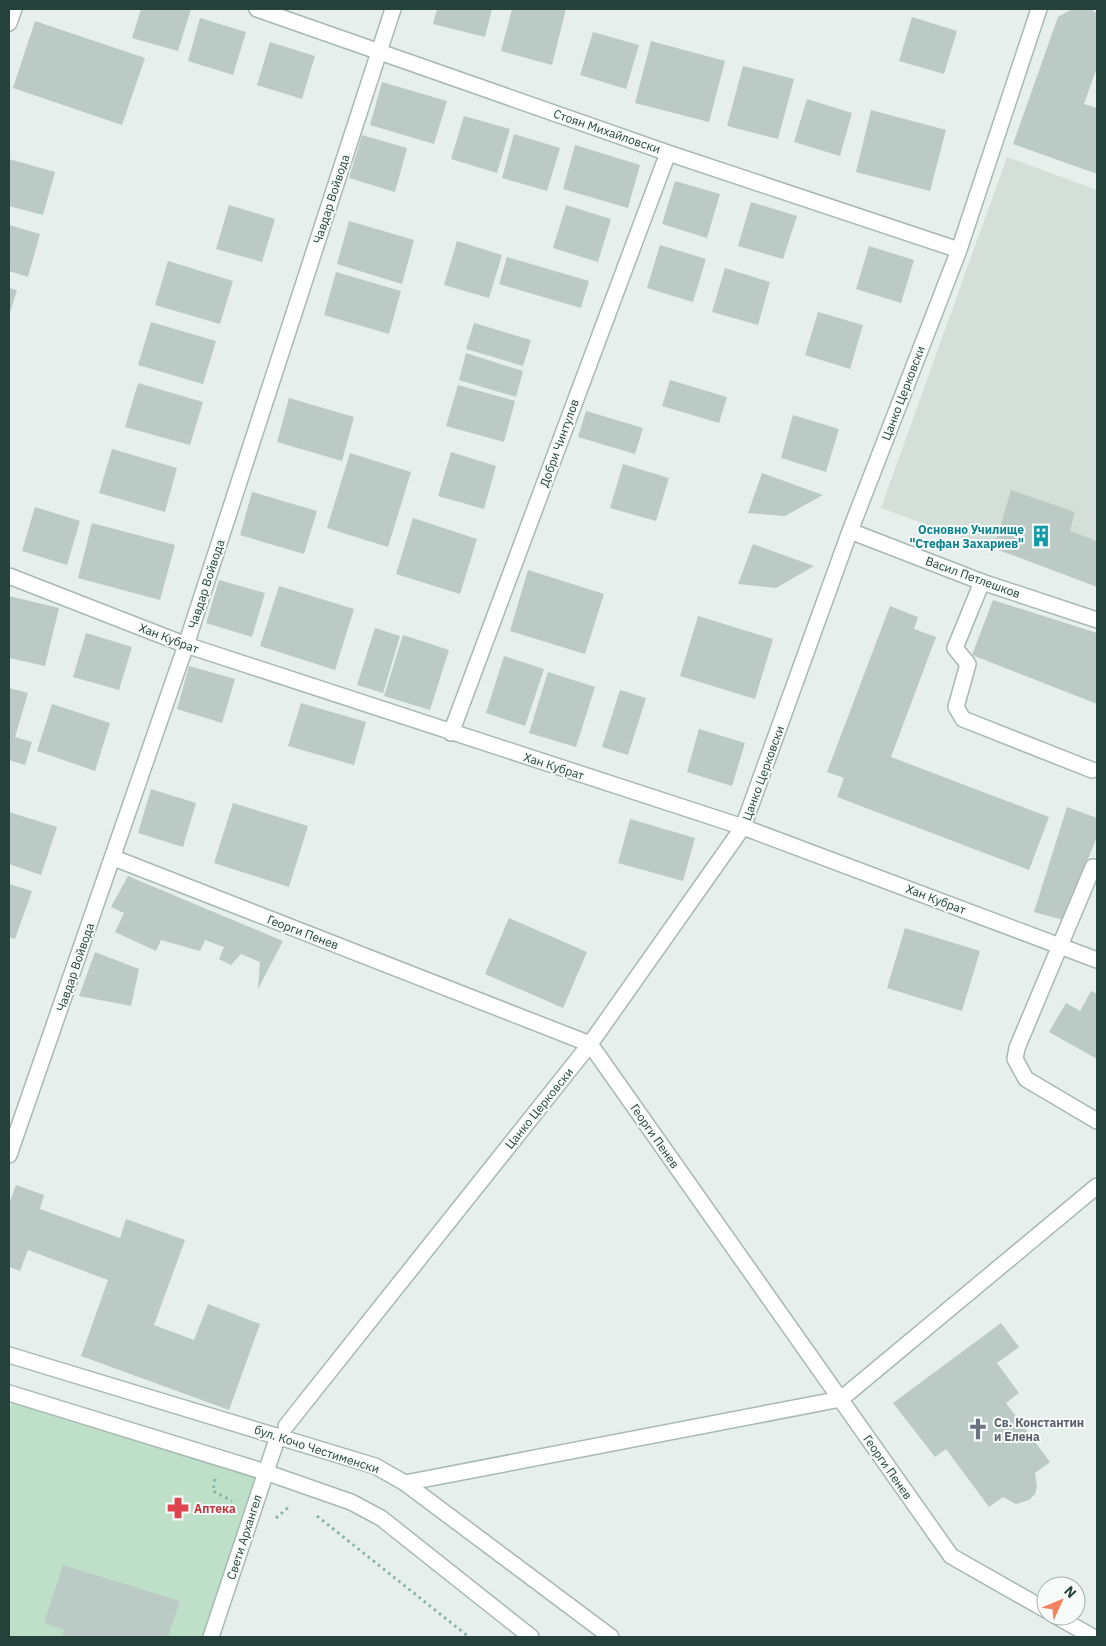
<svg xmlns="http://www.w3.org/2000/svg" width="1106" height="1646" viewBox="0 0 1106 1646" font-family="'IBM Plex Sans',sans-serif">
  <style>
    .built { fill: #d4dfda }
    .green { fill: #bfe0c8 }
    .building { fill: #bbcac4 }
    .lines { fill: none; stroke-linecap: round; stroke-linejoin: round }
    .service-casing { stroke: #a8b8b2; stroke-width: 18 }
    .minor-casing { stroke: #a8b8b2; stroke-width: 18 }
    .tertiary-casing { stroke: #a8b8b2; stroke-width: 18 }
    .path { stroke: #86b3a5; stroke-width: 3; stroke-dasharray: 2.5 4; stroke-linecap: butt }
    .service { stroke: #fff; stroke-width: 15 }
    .minor { stroke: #fff; stroke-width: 15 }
    .tertiary { stroke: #fff; stroke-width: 15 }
    .labels { text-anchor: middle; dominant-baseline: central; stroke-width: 4; stroke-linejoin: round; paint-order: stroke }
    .street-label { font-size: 12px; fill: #24423a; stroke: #f7fbf9 }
    .culture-label { font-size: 12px; font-weight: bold; fill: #0d838f; stroke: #f7fbf9; text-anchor: end }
    .worship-label { font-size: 12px; font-weight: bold; fill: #5b616d; stroke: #f7fbf9; text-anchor: start }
    .health-label { font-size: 12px; font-weight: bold; fill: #be3a42; stroke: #f7fbf9; text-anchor: start }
  </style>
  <rect width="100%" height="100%" fill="#e6efeb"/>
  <path class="built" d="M1007,157L1097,190V586L881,508Z"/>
  <path class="green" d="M14,1394L265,1472L211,1637H9V1411Z"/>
  <path class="building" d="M141,9H191L178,51L132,38Z
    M437,9H492L485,37L433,24Z
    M512,9H566L552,65L501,51Z
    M1072,9H1092L1097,14V67L1084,104L1097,108V174L1013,144L1058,17Z
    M912,17L957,31L944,74L899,61Z
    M200,18L246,32L233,75L188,61Z
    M35,21L145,58L122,125L13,88Z
    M593,32L639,45L626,89L580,75Z
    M651,41L725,61L709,122L635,103Z
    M270,42L315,56L302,99L257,85Z
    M743,66L794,79L778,139L727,126Z
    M382,82L447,101L434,144L370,125Z
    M807,99L852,113L840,156L794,142Z
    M871,110L946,130L930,191L856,172Z
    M464,116L510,129L497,173L451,159Z
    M514,134L560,148L547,191L502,178Z
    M362,135L407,148L395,192L349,178Z
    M575,145L640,165L628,208L563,189Z
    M9,159L55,172L43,215L9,206Z
    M675,181L720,194L707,238L662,224Z
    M751,202L797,216L783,259L738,246Z
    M229,205L275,219L262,262L216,249Z
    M566,205L611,219L598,262L553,248Z
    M349,221L414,240L402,284L337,264Z
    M9,225L40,234L28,277L9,271Z
    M457,241L502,255L489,298L444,285Z
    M660,245L706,259L693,302L647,288Z
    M869,246L914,260L901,303L856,289Z
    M507,257L589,281L581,308L499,284Z
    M168,261L233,281L220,324L155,305Z
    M725,268L770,282L758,325L712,312Z
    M336,272L401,291L389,334L324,315Z
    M9,288L17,290L9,315Z
    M818,312L863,325L850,369L805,355Z
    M151,322L216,341L203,384L138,365Z
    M474,323L531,340L523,366L466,349Z
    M466,353L523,371L516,397L459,380Z
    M670,380L727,397L719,423L662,406Z
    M138,383L203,402L190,445L125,427Z
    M458,385L515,401L504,442L446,426Z
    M289,398L354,417L342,461L277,442Z
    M586,411L643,428L635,454L578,437Z
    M793,415L839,429L826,472L781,458Z
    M112,449L177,468L165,512L99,493Z
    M451,452L496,466L484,509L438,496Z
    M350,453L411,472L388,547L327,528Z
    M623,464L669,478L656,521L610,508Z
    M762,473L823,495L785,516L748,513Z
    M1011,490L1075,512L1070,531L1097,541V587L994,548Z
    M252,492L317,511L304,554L240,535Z
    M35,507L80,521L67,565L22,551Z
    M413,518L477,539L460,594L396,574Z
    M92,523L175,545L160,600L78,578Z
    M753,544L814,566L776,588L738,584Z
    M528,570L604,594L585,654L510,631Z
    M219,580L265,593L252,637L206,623Z
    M279,586L354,609L335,670L260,646Z
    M9,596L59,608L45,666L9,658Z
    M993,600L1097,633V704L972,655Z
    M890,606L918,617L914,629L936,637L891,757L1049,817L1029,870L837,797L844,778L827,772Z
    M698,616L773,639L755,699L680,676Z
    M375,628L400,636L383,693L357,685Z
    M86,633L132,647L119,690L73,677Z
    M403,635L449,650L430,710L384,696Z
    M504,656L544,669L525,726L486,713Z
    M189,666L235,679L222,723L177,709Z
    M548,672L595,687L576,747L529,733Z
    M9,688L28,693L15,737L32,742L25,765L9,760Z
    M620,690L646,698L628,755L602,747Z
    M301,703L366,722L354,765L288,746Z
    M52,704L110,723L95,771L37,751Z
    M699,729L745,743L732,786L687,772Z
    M151,789L196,803L183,847L138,833Z
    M233,803L308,826L289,887L214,863Z
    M1067,807L1097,818V837L1063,920L1034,912Z
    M9,812L57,827L41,875L9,864Z
    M630,819L695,838L683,881L618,863Z
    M128,876L283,941L258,989L260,962L241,954L231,965L219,959L224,947L205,940L200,951L161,940L156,951L115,932L124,913L111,907Z
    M9,884L32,891L15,939L9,937Z
    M509,918L587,952L563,1008L485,974Z
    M905,928L980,951L962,1011L887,988Z
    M95,952L139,969L131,1006L79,996Z
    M1091,991L1097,994V1059L1049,1032L1066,1003L1080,1011Z
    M16,1185L44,1195L40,1209L120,1238L126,1219L185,1240L154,1325L194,1340L208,1304L260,1324L229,1410L81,1356L108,1280L28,1250L20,1271L9,1267V1204Z
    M1001,1323L1019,1347L997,1363L1019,1393L1006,1403L1050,1462L1035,1473L1037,1487L1035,1494L1029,1500L1016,1504L1003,1497L989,1507L946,1449L935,1457L893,1403Z
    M63,1565L180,1601L168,1637H62L64,1630L44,1623Z"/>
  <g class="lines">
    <g class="service-casing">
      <path id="service" d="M982,582L955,648L968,664L956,707L963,719L1092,770"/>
    </g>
    <g class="minor-casing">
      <path id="minor" d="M257,9L668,153L959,250
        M9,23L14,9
        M850,531L982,582L1097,620
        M9,576L186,645L743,827L1097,960
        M451,733L668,153
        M114,858L590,1044L951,1556L1046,1610
        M1093,867L1017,1048L1015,1059L1026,1079L1097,1121
        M9,1155L186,645L393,9
        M286,1426L590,1044L743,827L850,531L959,250L1039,9
        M405,1483L841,1399L1097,1186
        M1056,1616L1093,1637
        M211,1637L278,1436"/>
    </g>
    <g class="tertiary-casing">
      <path id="tertiary" d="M9,1355L375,1466L405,1483L611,1637
        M9,1393L265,1472L351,1502L381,1518L531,1637"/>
    </g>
    <path class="path" d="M215,1479L213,1491L232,1501
      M317,1516L469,1637
      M276,1518L290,1506"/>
    <use href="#service" class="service"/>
    <use href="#minor" class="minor"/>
    <use href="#tertiary" class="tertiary"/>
  </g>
  <defs>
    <g id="building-bare" transform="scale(1.725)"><path d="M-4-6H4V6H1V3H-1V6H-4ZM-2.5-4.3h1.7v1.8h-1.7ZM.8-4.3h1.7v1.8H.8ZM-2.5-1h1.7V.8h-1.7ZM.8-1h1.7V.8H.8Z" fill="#0f9aa8" stroke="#f7fbf9" stroke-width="2.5" paint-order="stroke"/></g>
    <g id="church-bare" transform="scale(1.725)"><path d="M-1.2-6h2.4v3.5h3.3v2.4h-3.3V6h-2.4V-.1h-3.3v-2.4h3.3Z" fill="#6b7280" stroke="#f7fbf9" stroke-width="2.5" paint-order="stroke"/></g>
    <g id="pharmacy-bare" transform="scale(1.725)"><path d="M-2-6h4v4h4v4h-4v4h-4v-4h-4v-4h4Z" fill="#e0444e" stroke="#f7fbf9" stroke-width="2.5" paint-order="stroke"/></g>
  </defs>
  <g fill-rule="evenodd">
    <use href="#building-bare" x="1041" y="536"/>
    <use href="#church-bare" x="978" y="1429"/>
    <use href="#pharmacy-bare" x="178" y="1508"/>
  </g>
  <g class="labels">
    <g class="street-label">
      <text transform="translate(607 131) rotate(19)">Стоян Михайловски</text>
      <text transform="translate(331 199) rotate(-72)">Чавдар Войвода</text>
      <text transform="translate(903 393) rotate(-69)">Цанко Церковски</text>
      <text transform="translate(559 443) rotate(-70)">Добри Чинтулов</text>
      <text transform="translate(973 577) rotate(20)">Васил Петлешков</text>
      <text transform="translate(206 584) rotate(-72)">Чавдар Войвода</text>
      <text transform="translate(169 638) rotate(21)">Хан Кубрат</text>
      <text transform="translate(554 766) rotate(18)">Хан Кубрат</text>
      <text transform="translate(763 773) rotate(-70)">Цанко Церковски</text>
      <text transform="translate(936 899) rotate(21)">Хан Кубрат</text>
      <text transform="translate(303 932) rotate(21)">Георги Пенев</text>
      <text transform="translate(75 967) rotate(-71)">Чавдар Войвода</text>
      <text transform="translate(539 1108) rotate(-51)">Цанко Церковски</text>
      <text transform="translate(655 1136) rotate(55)">Георги Пенев</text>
      <text transform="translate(317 1449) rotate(18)">бул. Кочо Честименски</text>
      <text transform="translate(888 1467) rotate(55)">Георги Пенев</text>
      <text transform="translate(244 1537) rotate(-72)">Свети Архангел</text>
    </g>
    <g class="culture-label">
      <text x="1024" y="529">Основно Училище<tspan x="1024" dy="14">"Стефан Захариев"</tspan></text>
    </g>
    <g class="worship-label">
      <text x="994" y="1422">Св. Константин<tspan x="994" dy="14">и Елена</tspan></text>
    </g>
    <g class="health-label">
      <text x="194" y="1508">Аптека</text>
    </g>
  </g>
  <rect width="1106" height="1646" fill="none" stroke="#24423a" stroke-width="20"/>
  <g transform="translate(1061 1601) rotate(46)"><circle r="24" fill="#f7fbf9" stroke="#a3b1ad"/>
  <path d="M0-4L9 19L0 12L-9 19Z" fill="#f4845f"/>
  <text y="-8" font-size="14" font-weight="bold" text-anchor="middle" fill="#24423a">N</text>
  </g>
</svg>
